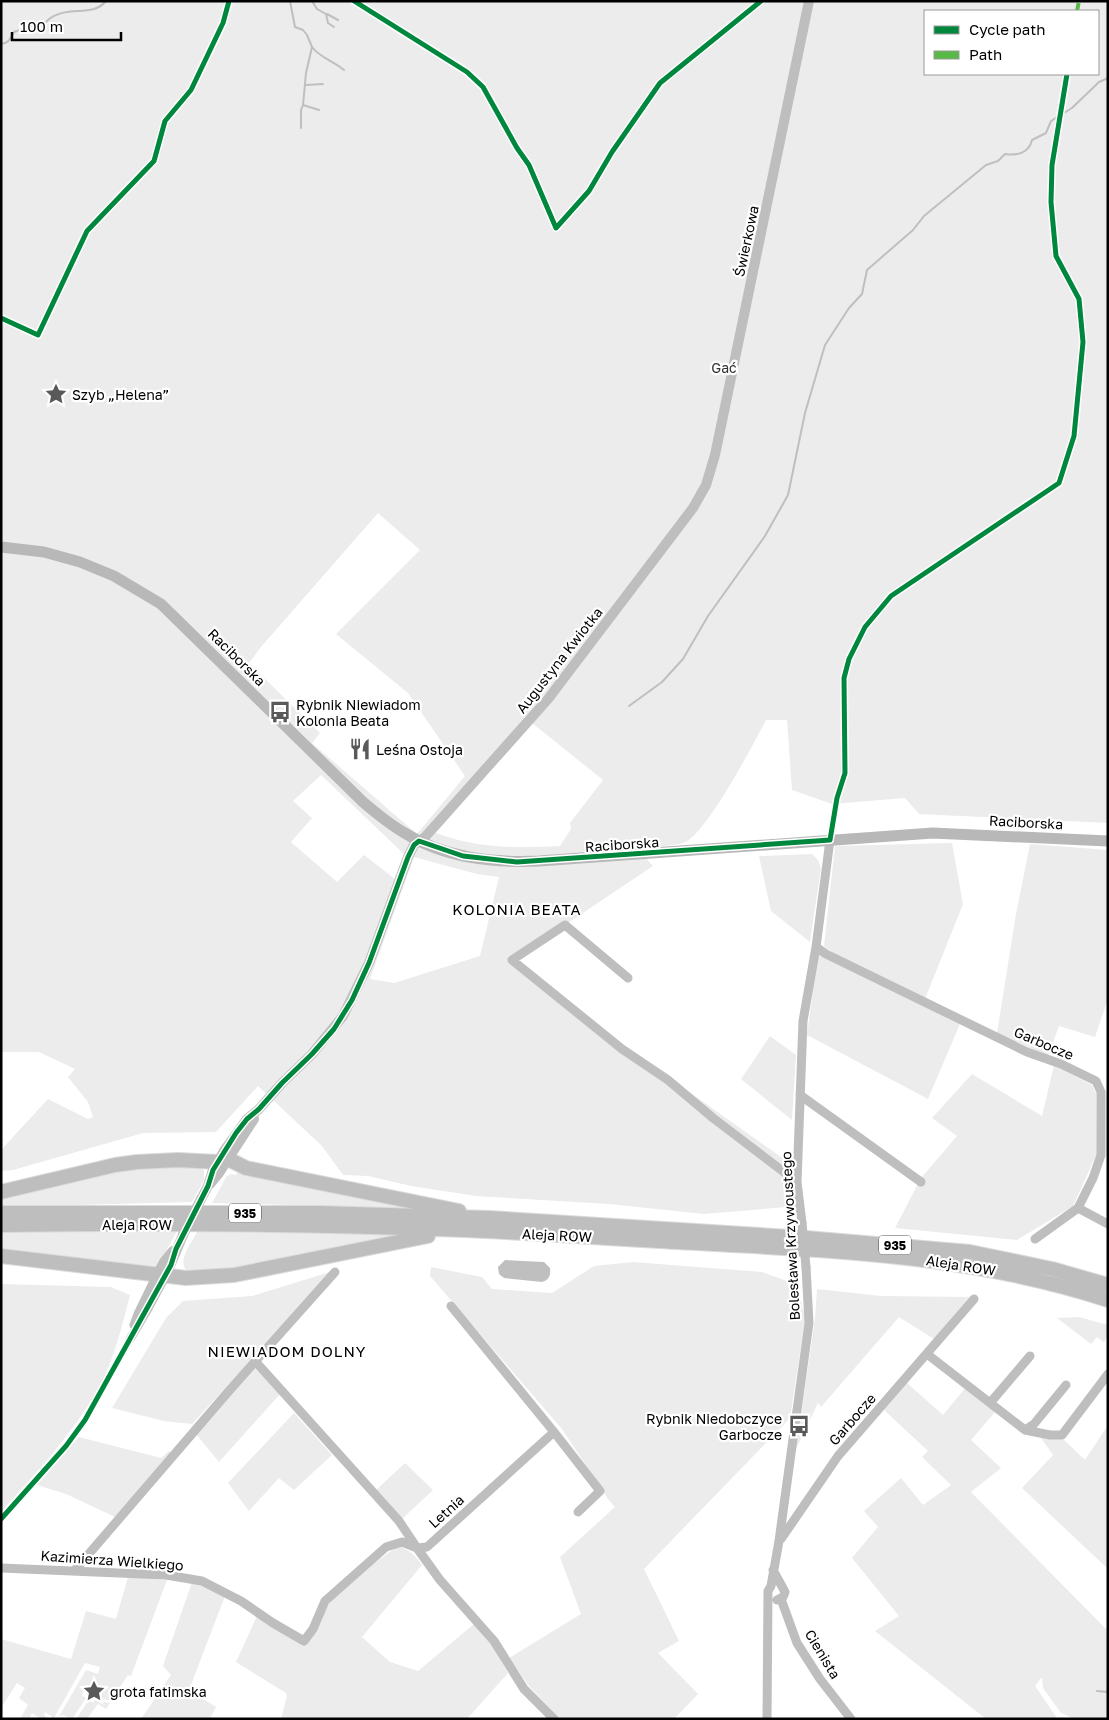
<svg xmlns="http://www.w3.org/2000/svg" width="1109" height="1720" viewBox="0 0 1109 1720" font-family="'Golos Text',sans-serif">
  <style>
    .green { fill: #ececec; fill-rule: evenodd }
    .water { fill: #bfbfbf }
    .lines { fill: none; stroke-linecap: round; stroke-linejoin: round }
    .stream { stroke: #bfbfbf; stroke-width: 2 }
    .primary-casing { stroke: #dbdbdb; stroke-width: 16 }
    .minor { stroke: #bebebe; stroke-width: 9 }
    .tertiary { stroke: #bebebe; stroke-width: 10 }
    .secondary { stroke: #b8b8b8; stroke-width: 11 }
    .primary { stroke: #bebebe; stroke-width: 14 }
    .minor-bridge { stroke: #bebebe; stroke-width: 9 }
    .tertiary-bridge { stroke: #bebebe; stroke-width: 10 }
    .quiet { stroke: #58b947; stroke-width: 4; stroke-dasharray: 8 4; stroke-linecap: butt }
    .cycleway-casing { stroke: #fff; stroke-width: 8 }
    .cycleway { stroke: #00873e; stroke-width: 5 }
    .labels { text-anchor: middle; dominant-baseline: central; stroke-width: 4.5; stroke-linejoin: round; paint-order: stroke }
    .shield { fill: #fff; stroke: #4c4c4c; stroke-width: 1 }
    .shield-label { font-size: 12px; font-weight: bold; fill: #000 }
    .street-label { font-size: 14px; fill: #000; stroke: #fff }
    .park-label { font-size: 14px; fill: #333; stroke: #fff }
    .poi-label { font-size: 14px; fill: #000; stroke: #fff; text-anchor: start }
    .neighbourhood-label { font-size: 15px; letter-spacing: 1px; fill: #000; stroke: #fff }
  </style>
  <rect width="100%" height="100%" fill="#fff"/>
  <path class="green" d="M1,1H1108V823L919,814L905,798L832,804L792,790L787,720H766C754,743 705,837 683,843C669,847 651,846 637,848L653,866L565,925L508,960L627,1057L678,1084L788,1162L787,1207L704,1214L609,1204L476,1196L411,1186L368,1176L343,1175L322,1146L258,1086L216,1132L143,1133L13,1170L1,1171V1150L48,1099L88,1119L93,1117L88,1102L68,1077L75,1069L39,1052H1ZM925,11H1098V74H925ZM378,513L420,550L336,634L408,693L465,776L417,834L312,743L320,733L249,663L261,647ZM532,723L603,780L570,823L571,829L560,846C514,848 480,849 436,833ZM321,775L405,855L395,879L364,855L337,882L291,842L312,818L293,801ZM414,857L477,874L499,877L480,956L394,983L370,979Z
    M952,843L963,904L925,999L835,954L824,946L835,846Z
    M1030,844L1108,850V999L1095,1037L1059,1026L1048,1056L997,1033L1016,914Z
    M812,854L818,860L821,868L810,942L771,911L759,856Z
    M818,953L960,1024L928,1099L807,1035Z
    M770,1036L796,1055L792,1120L741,1079Z
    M1054,1065L1092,1085L1096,1094L1097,1153L1073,1206L1017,1240L895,1228L921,1178L957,1136L932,1118L972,1074L1042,1116Z
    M143,1165L199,1166L204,1171V1180L192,1202L1,1207V1196Z
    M239,1170L437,1209L212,1203L226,1177L231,1174L236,1175Z
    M177,1231L156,1270L1,1252V1232Z
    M197,1232L415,1234L234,1270L189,1273C175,1263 191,1244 197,1232Z
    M633,1262L762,1272L798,1285L805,1320L790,1418L644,1569L679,1641L658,1653L698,1694L674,1719H560L529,1686L509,1658L581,1614L560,1557L615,1507L608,1499L562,1429L430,1276L431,1267L482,1277L492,1289L552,1293L594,1266Z
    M333,1271L192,1424L164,1421L112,1408L166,1318L183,1301L252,1296Z
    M1,1284L111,1287L130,1295C122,1326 114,1360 98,1389C72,1435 36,1473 1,1512Z
    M817,1289L881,1296L969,1297L934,1339L899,1317L821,1407L818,1403L796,1449L815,1319Z
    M1079,1317L1108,1325V1336L1104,1342L1097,1337L1091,1344L1057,1318Z
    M254,1366L281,1393L219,1462L196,1434Z
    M907,1383L943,1415L966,1387L996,1411L971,1440L1001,1468L971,1492L1108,1631V1719H1074L1061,1713L1043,1688L1042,1677L1035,1686L1057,1718L1059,1719H986L875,1631L899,1616L852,1558L878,1527L864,1511L901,1478L923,1505L951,1485L922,1457L928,1451L884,1410Z
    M294,1413L332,1455L294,1490L279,1478L249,1511L228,1483Z
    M1108,1425V1569L1022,1488L1053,1455L1041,1438L1063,1439L1085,1460Z
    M79,1437L161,1458L169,1451L171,1453L115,1517L66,1494L37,1485Z
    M405,1463L433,1490L402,1519L375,1491Z
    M398,1546C410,1550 415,1555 422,1565L362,1637L390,1662L418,1671L474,1624L493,1647L508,1673L467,1719H281L287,1696L286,1693L236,1662L257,1616L306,1646L330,1602L366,1569Z
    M128,1577L167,1580L131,1676L128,1675L111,1700L96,1699L84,1691L82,1695L86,1698L72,1719L63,1715L59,1716L86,1670L98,1674L100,1667L85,1663L54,1718L45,1712L44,1715L48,1719H41L32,1713L29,1719H20L28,1705L19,1698L25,1688L17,1683L1,1708V1639L71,1659L86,1611L116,1619Z
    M192,1582L200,1583L225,1596L189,1690L216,1707L210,1719H141L171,1675L163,1666Z
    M89,1700L93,1703L95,1700L110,1703L106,1709L98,1704L87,1719H76Z"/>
  <path class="water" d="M505,1260L544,1262L550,1268C551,1275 549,1280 542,1282L504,1278L499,1274L498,1267Z"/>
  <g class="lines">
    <path class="stream" d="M290,1L295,27L303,30L307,35L312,47L306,73L303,105L301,110V128
      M312,1L317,9L326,14L328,23L334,27
      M327,14L338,20
      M1,44C10,43 10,38 14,32L34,25L42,26C45,23 49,18 54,16C71,6 93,17 106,1
      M312,47C320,58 334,61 344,70
      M306,85L323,84
      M303,105L319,110
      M629,706L662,682L683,659L708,616L765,536L788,495L805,413L825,345L849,308L862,294L867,270L913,230L924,216L986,165L998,161L1005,154C1017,156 1029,153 1032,140L1046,133L1051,121L1072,108L1099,82L1108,78
      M1097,1691L1108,1692"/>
    <g class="primary-casing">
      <path id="primary" d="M1,1192L115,1165L137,1162L178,1160L218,1162L228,1159L246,1168L459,1211
        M1,1213H320L489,1218L806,1238L970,1252L1052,1269L1108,1285
        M1,1225C156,1223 311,1224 465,1230C530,1233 595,1237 660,1241C811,1250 963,1252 1108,1300
        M1,1256L186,1278L234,1275L428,1236"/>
    </g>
    <path class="minor" d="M816,947L826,954L1027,1052L1061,1064L1096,1081L1101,1092V1155L1093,1178L1078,1208L1035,1239
      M628,978L565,925L512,960L622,1049L668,1080L713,1118L797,1182
      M800,1095L921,1182
      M1078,1208L1108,1224
      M802,1223L797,1182L803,1021L816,947L830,840
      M134,1325L138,1314L157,1275
      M130,1339L146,1312L166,1275
      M927,1354L1025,1430L1034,1424L1066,1385
      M255,1361L399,1521L417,1548L427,1547L554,1432L451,1306
      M990,1403L1030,1356
      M1025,1430L1050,1435H1062L1108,1374
      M554,1432L600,1491L578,1512
      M781,1539L838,1456L974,1299
      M1,1568L166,1575L202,1581L241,1601L273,1623L304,1641L313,1629L325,1601L386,1547L402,1542L417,1548L440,1580L494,1641L524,1689L554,1719
      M75,1570L228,1392L335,1272
      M773,1570L785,1592L783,1597L777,1600
      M781,1599L797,1643L820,1679L851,1719
      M767,1719L768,1591L771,1586L779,1541L809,1323L806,1267"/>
    <path class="tertiary" d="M210,1184L219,1173L254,1119
      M201,1199L208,1186L213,1170L224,1151L247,1119L259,1109L282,1083L312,1054L343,1016L369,963L408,857L414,845L425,837L548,699L693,508L706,485L715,455L809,1
      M157,1275L164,1262L173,1251
      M166,1275L183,1235"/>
    <path class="secondary" d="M1,547L44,552L80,562L114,576L161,604L363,802C376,813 389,824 403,832C444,858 492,863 539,861L933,833L1108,841"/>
    <use href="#primary" class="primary"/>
    <path class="minor-bridge" d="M802,1223L806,1267"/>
    <path class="tertiary-bridge" d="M183,1235L201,1199"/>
    <path class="quiet" d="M1077,11L1079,1"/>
    <g class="cycleway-casing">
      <path id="cycleway" d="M354,1L467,72L483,87L517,148L529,165L556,228L589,191L612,152L660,83L761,1
        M1,318L38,335L87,231L154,161L165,121L191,90L223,23L229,1
        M1,1519L66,1446L85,1420L171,1265L176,1249L208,1186L213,1170L236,1133L247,1119L259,1109L282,1083L312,1054L334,1029L352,1000L369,963L408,857L414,845L419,841L463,856L517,862L830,840L837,798L845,773L844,678L849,659L865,627L891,596L1059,483L1074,436L1083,342L1079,299L1056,256L1051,202L1052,165L1067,74"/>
    </g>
    <use href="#cycleway" class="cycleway"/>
  </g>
  <defs>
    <g id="sight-bare" transform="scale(1.725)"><path d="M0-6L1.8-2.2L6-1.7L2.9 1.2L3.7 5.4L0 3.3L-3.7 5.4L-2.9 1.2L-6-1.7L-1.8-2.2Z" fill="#595959" stroke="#fff" stroke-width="2.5" paint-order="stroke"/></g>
    <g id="bus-bare" transform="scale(1.725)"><path d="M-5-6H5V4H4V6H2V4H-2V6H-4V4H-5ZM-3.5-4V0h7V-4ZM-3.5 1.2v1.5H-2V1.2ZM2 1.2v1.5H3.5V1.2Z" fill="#595959" stroke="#fff" stroke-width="2.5" paint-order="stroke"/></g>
    <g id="restaurant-bare" transform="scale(1.725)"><path d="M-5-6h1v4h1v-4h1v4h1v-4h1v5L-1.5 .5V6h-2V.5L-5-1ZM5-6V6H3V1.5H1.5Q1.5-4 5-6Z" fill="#595959" stroke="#fff" stroke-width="2.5" paint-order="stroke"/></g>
  </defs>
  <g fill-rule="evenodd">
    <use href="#sight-bare" x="56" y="394"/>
    <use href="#bus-bare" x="280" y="712"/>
    <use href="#restaurant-bare" x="360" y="749"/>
    <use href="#bus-bare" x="799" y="1426"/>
    <use href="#sight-bare" x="94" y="1691"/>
  </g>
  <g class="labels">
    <g class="shield">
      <rect x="229" y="1203.5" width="32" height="19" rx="4"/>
      <rect x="879" y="1235.5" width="32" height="19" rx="4"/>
    </g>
    <g class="shield-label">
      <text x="245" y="1213">935</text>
      <text x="895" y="1245">935</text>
    </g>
    <g class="street-label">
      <text transform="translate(746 241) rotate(-78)">Świerkowa</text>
      <text transform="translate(237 657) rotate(45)">Raciborska</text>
      <text transform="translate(559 660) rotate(-52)">Augustyna Kwiotka</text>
      <text transform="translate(1026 822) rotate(3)">Raciborska</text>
      <text transform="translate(622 844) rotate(-4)">Raciborska</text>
      <text transform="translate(1044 1043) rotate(23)">Garbocze</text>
      <text x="137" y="1224">Aleja ROW</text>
      <text transform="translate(557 1235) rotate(3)">Aleja ROW</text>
      <text transform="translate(790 1236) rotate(-93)">Bolesława Krzywoustego</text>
      <text transform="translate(961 1265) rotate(9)">Aleja ROW</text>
      <text transform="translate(852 1419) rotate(-49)">Garbocze</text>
      <text transform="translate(446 1511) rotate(-42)">Letnia</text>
      <text transform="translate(112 1560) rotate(4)">Kazimierza Wielkiego</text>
      <text transform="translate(823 1654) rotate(59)">Cienista</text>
    </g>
    <g class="park-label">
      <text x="724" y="367">Gać</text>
    </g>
    <g class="poi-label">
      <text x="72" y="394">Szyb „Helena”</text>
      <text x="296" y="704">Rybnik Niewiadom<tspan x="296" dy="16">Kolonia Beata</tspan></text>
      <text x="376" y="749">Leśna Ostoja</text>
      <text x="782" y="1418" text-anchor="end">Rybnik Niedobczyce<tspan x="782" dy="16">Garbocze</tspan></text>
      <text x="110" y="1691">grota fatimska</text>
    </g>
    <g class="neighbourhood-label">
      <text x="517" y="909">KOLONIA BEATA</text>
      <text x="287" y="1351">NIEWIADOM DOLNY</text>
    </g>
  </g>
  <rect width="1109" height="1720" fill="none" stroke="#000000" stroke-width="5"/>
  <rect x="924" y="10" width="175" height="65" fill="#ffffff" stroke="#999999"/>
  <rect x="934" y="26" width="25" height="8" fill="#00873e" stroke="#999999"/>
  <text x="969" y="35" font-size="15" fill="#000000">Cycle path</text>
  <rect x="934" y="51" width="25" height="8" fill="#58b947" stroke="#999999"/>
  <text x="969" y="60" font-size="15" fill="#000000">Path</text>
  <path d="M12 32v8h109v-8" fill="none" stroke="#000000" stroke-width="2.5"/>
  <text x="20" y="32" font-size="15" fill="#000000" stroke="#ffffff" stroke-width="4" paint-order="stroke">100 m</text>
</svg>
